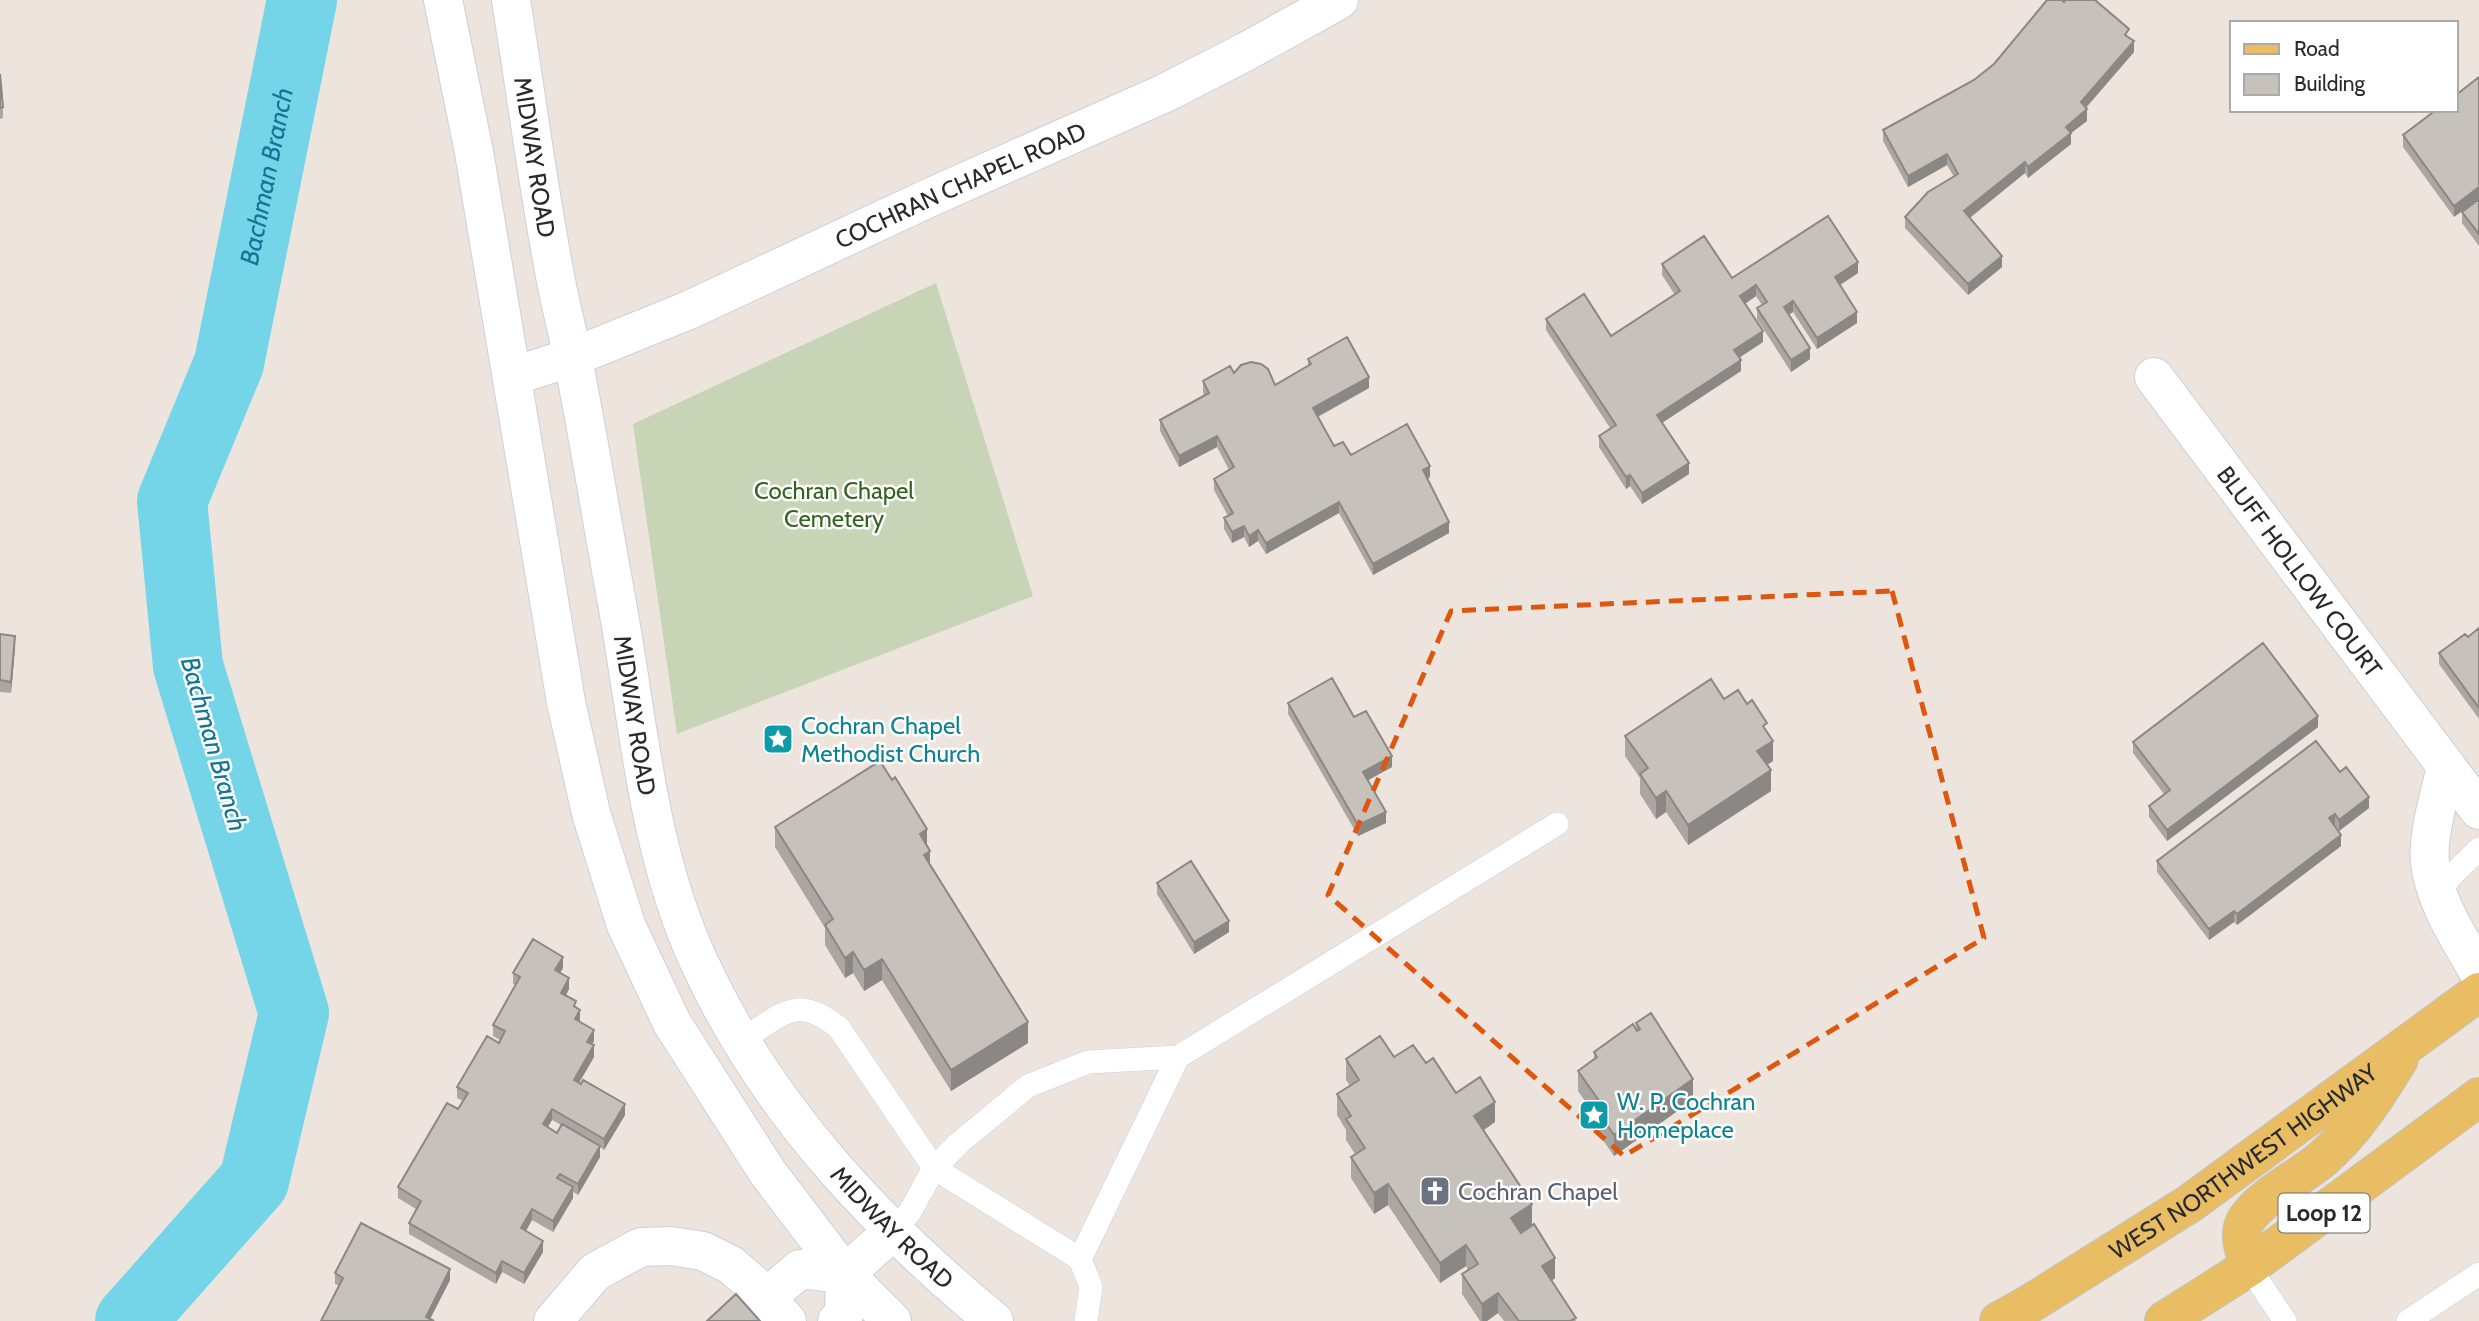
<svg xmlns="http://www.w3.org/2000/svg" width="2479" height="1321" viewBox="0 0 2479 1321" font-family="Cabin,sans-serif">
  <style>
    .cemetery { fill: #c7d4b5 }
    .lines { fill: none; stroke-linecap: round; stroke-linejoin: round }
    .river { stroke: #75d5e8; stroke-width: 70 }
    .lane-casing { stroke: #cbd0db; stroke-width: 24 }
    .street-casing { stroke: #cbd0db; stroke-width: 40 }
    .secondary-casing { stroke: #cbd0db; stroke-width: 40 }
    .primary-casing { stroke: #c3c3c3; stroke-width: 40 }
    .lane { stroke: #fff; stroke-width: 23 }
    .street { stroke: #fff; stroke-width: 38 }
    .secondary { stroke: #fff; stroke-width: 38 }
    .primary { stroke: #e9bd64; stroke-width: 38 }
    .wall { fill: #aba6a2; fill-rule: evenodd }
    .shaded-wall { fill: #8b8784 }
    .building { fill: #c7c1bc; stroke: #8b8784; stroke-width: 2 }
    .marked { fill: none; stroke: #de570e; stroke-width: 5; stroke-dasharray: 14 9; stroke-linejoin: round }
    .labels { text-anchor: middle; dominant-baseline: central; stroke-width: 5; stroke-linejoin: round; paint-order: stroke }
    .shield { fill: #fff; stroke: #6a6a6a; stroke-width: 2 }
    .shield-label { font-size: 23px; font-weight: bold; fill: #2a2a2a }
    .street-label { font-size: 24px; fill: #2a2a2a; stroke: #fff }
    .park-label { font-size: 24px; fill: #33641e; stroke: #fff }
    .culture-label { font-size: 24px; fill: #0d838f; stroke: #fff; text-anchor: start }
    .worship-label { font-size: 24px; fill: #5b616d; stroke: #fff; text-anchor: start }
    .water-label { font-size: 26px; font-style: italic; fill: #147594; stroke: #fff }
  </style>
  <rect width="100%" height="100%" fill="#ece4dd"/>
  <path class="cemetery" d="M936,283L1033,596L677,734L633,424Z"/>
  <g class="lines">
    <path class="river" id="s1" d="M130,1321L254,1181L294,1013L188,666L172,501L229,363L302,0"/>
    <g class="lane-casing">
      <path id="lane" d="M2439,895L2450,877L2479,849
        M742,1040C782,1015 796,993 839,1028L934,1168L1080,1259
        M893,1231L910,1212L934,1168L959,1143L1028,1086L1088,1062L1178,1057L1557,824
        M2249,1267L2285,1321
        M1086,1321L1091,1287L1080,1259L1178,1057
        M2408,1321L2479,1274"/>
    </g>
    <g class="street-casing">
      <g id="street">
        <path id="s2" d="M573,357L689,310L931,197L1165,93L1247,51L1339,0"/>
        <path id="s3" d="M2154,377L2479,810"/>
        <path d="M2446,766C2440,795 2427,835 2430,863C2435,903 2460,939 2479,973"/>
        <path d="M766,1298L800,1269L845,1274L844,1314L837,1321"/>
        <path d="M553,1321L595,1272L641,1247L671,1246L703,1251L731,1265L754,1285L787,1321"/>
      </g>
    </g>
    <g class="secondary-casing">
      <g id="secondary">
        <path d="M443,0L474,152L566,702L591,813L626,925L672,1023L768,1173L845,1274L892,1321"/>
        <path id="s4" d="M511,0C526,93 538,188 556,281C561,307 568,333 573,359C589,440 602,522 617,603C639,724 647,851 700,964C766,1107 874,1222 994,1321"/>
        <path d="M513,376L573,357"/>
        <path d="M845,1274L893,1231"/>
      </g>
    </g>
    <g class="primary-casing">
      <g id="primary">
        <path d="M2249,1267C2245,1252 2237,1234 2246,1220C2262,1196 2299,1178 2321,1160C2354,1132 2377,1095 2399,1059"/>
        <path id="s5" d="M1999,1321L2028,1305L2189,1204L2479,992"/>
        <path d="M2164,1321L2249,1267L2479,1097"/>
      </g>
    </g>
    <use href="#lane" class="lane"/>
    <use href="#street" class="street"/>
    <use href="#secondary" class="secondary"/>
    <use href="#primary" class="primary"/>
  </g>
  <path class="wall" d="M2129,38L2134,52L2086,108L2087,121L2071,133V144L2028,178L2025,173L1970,218L2002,267L1968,295L1905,228V217L1954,177L1947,165L1908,187L1883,141V130L1974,80Z
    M0,74L3,107V118L0,119Z
    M2479,77L2454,217L2403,147V135Z
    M2479,199V246L2462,223V212Z
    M1662,264L1732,278L1858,273L1840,285L1857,323L1817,349L1793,312L1789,314L1810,359L1791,372L1757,319V308L1762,305L1756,296L1745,304L1763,342L1739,358L1741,371L1662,423L1689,474L1642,504L1630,486L1626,489L1599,447V436L1610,428L1546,330V319L1611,336L1675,295L1662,275Z
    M1308,359L1369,388L1318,417L1334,446L1351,455L1430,477L1427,479L1449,533L1373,575L1339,513L1266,554L1258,541L1249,547L1244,537L1232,543L1224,529V518L1228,516L1214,490V479L1229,470L1217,447L1179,467L1160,431V420L1204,395L1203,392V381L1234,373L1275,385L1308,366Z
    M2479,628V719L2439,664V653L2468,637Z
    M0,634L15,647L11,693L0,692Z
    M1288,703L1354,717L1392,767L1368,780L1386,823L1358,836L1288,714Z
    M2318,727L2167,841L2149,817V806L2164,794L2133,753V742Z
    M1767,732L1773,761L1767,765L1771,791L1688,845L1666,812L1656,819L1640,794V778L1625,756V736Z
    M2340,772L2369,808L2339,831L2335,825H2334L2341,846L2237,925L2234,922L2209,940L2157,872V861Z
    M775,827L927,846L930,865L1028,1043L951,1091L882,980L864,991L853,973L845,978L825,945V928L775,847Z
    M1157,883L1229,932L1194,954L1157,894Z
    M563,968L560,973L569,989L566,995L576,1007L579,1022L594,1041L592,1044L594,1057L579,1083L625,1115L604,1150L600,1147V1157L578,1195L573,1192V1198L553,1232L532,1220L526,1231L543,1252L524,1284L502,1272L496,1284L409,1234V1223L416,1209L398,1198V1187L458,1109L463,1101L457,1098V1087L500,1040L493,1036V1025L516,985L513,984V973ZM552,1120L561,1125L557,1133L548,1127Z
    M1636,1023L1693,1100L1614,1156L1596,1130V1117L1578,1091V1071L1594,1060V1052L1636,1030Z
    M1394,1057L1426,1063L1456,1093L1495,1122L1483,1130L1532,1225L1520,1232L1555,1278L1552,1281L1576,1321H1504L1498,1313L1487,1321H1480L1462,1294V1274L1468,1270L1466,1266L1440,1283L1388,1205L1374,1214L1351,1178V1157L1355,1154L1346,1140V1130L1337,1115V1094L1350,1086L1346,1080V1059Z
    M335,1273L450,1280L430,1319L339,1286L335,1284Z"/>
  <path class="shaded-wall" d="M2134,41V52L2081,113V102Z
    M2087,109V121L2071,133V144L2028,178V167L2066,127Z
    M1947,154V165L1908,187V176Z
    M2025,162V173L1964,222V211Z
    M2479,187V199L2454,217V206Z
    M2002,256V267L1968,295V284Z
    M1858,262V273L1835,288V277Z
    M1756,285V296L1740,307V296Z
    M1793,301V312L1784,318V307Z
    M1857,312V323L1817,349V338Z
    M1763,331V342L1734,361V350Z
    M1810,348V359L1791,372V360Z
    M1741,360V371L1657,426V415Z
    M1369,377V388L1313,419V408Z
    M1217,436V447L1179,467V456Z
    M1689,463V474L1642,504V493Z
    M1430,466V477L1423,481V470Z
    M1630,475V486L1626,489V477Z
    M1339,502V513L1266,554V543Z
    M1449,522V533L1373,575V564Z
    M1244,526V537L1232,543V532Z
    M1258,530V541L1249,547V536Z
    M15,636V647L11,693V682Z
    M2318,716V727L2167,841V830Z
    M1773,741V761L1757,771V751Z
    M1392,756V767L1363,783V772Z
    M1771,770V791L1688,845V825Z
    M1666,791V812L1656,819V798Z
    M2369,797V808L2339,831V820Z
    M1386,812V823L1358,836V825Z
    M2335,814V825L2329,830V818Z
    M927,829V849L920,834Z
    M2341,835V846L2237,925V914Z
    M930,851V872L924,855Z
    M2234,911V922L2209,940V929Z
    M1229,921V932L1194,954V942Z
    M853,952V973L845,978V958Z
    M563,957V968L555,981V970Z
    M882,959V980L864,991V970Z
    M569,978V989L561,1004V993Z
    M580,1010V1021L575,1030V1019Z
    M1028,1022V1043L951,1091V1070Z
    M594,1030V1041L587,1053V1042Z
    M594,1045V1057L574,1091V1080Z
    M1693,1079V1100L1614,1156V1135Z
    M1495,1102V1122L1474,1137V1116Z
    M625,1104V1115L604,1150V1139Z
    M552,1109V1120L543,1135V1124Z
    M600,1146V1157L578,1195V1184Z
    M1388,1184V1205L1374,1214V1193Z
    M573,1187V1198L553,1232V1221Z
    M1532,1204V1225L1511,1238V1218Z
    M532,1209V1220L521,1239V1228Z
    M543,1241V1252L524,1284V1273Z
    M1466,1245V1266L1440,1283V1263Z
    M1555,1258V1278L1542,1287V1266Z
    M502,1261V1272L496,1284V1273Z
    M450,1269V1280L429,1321L426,1317Z
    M1498,1293V1313L1487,1321H1482V1304Z"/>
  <path class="building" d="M2047,0H2062L2064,2L2065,0H2095L2129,29L2125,35L2134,41L2081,102L2087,109L2066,127L2071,133L2028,167L2025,162L1964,211L2002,256L1968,284L1905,217L1928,192L1958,174L1947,154L1908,176L1883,130L1974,80L1994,64Z
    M0,74L3,107L0,108Z
    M2479,77V187L2454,206L2403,135L2436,110H2456V95Z
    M2479,199V234L2462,212Z
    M1828,216L1858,262L1835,277L1857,312L1817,338L1793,301L1784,307L1810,348L1791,360L1757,308L1767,302L1756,285L1740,296L1763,331L1734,350L1741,360L1657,415L1689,463L1642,493L1630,475L1626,477L1599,436L1616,425L1546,319L1584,294L1611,336L1680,291L1662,264L1704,236L1732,278Z
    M1347,337L1369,377L1313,408L1334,446L1343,442L1351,455L1407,424L1430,466L1423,470L1449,522L1373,564L1339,502L1266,543L1258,530L1249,536L1244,526L1232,532L1224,518L1233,513L1214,479L1234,467L1217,436L1179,456L1160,420L1209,393L1203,381L1230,366L1234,373L1241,365L1251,362L1261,364L1268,369L1275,385L1311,364L1308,359Z
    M2479,628V708L2439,653L2465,634L2468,637Z
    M0,634L15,636L11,682L0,680Z
    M2263,643L2318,716L2167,830L2149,806L2170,790L2133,742Z
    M1332,678L1354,717L1366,711L1392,756L1363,772L1386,812L1358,825L1288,703Z
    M1711,679L1724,699L1738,690L1747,704L1752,700L1767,723L1763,726L1773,741L1757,751L1771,770L1688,825L1666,791L1656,798L1640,774L1648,768L1625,736Z
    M2316,741L2340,772L2346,767L2369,797L2339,820L2335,814L2329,818L2341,835L2237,914L2234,911L2209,929L2157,861Z
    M880,761L892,780L895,777L927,829L920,834L930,851L924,855L1028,1022L951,1070L882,959L864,970L853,952L845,958L825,925L833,919L775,827Z
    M1191,861L1229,921L1194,942L1157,883Z
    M533,939L563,957L555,970L569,978L561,993L576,1001L574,1006L580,1010L575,1019L594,1030L587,1042L594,1045L574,1080L581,1084L583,1080L625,1104L604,1139L552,1109L543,1124L557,1133L562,1124L600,1146L578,1184L560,1174L557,1178L573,1187L553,1221L532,1209L521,1228L543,1241L524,1273L502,1261L496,1273L409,1223L421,1201L398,1187L447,1103L458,1109L468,1093L457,1087L487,1036L499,1043L505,1031L493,1025L520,977L513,973Z
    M1651,1013L1693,1079L1614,1135L1596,1109L1602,1105L1578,1071L1597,1057L1594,1052L1633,1024L1637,1031L1640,1029L1636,1023Z
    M1380,1036L1394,1057L1413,1045L1426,1063L1433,1058L1456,1093L1480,1077L1495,1102L1474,1116L1532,1204L1511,1218L1521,1233L1534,1224L1555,1258L1542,1266L1576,1318L1570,1321H1519L1498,1293L1482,1304L1462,1274L1478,1264L1466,1245L1440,1263L1388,1184L1374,1193L1351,1157L1365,1148L1346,1119L1351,1116L1337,1094L1359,1080L1346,1059Z
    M361,1223L450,1269L426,1317L434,1321H321L343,1278L335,1273Z
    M736,1294L760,1321H707Z"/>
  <path class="marked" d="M1892,591L1984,938L1624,1156L1328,895L1451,611Z"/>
  <defs>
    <g id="sight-square" transform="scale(1.575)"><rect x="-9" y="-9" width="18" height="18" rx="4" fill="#0f9aa8" stroke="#fff"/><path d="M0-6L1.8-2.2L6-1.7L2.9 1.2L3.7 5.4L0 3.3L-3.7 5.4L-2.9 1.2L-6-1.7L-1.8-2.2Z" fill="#fff"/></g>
    <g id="church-square" transform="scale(1.575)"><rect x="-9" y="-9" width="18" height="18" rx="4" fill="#6b7280" stroke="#fff"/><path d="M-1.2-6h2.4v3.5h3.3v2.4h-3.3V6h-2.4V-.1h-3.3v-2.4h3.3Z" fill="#fff"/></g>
  </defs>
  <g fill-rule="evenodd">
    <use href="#sight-square" x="778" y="739"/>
    <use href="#sight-square" x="1594" y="1115"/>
    <use href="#church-square" x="1435" y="1191"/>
  </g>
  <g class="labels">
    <rect class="shield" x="2278.5" y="1193.5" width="91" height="39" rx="5"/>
    <g class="shield-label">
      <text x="2324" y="1213">Loop 12</text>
    </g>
    <g class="street-label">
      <text stroke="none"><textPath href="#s4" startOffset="159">MIDWAY ROAD</textPath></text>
      <text stroke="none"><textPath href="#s2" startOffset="424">COCHRAN CHAPEL ROAD</textPath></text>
      <text stroke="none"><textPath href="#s3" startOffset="243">BLUFF HOLLOW COURT</textPath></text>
      <text stroke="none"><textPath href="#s4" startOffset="726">MIDWAY ROAD</textPath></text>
      <text stroke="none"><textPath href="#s5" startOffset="292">WEST NORTHWEST HIGHWAY</textPath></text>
      <text stroke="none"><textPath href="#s4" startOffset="1312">MIDWAY ROAD</textPath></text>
    </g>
    <g class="park-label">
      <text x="834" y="490">Cochran Chapel<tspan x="834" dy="28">Cemetery</tspan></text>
    </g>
    <g class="culture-label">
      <text x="801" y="725">Cochran Chapel<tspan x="801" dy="28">Methodist Church</tspan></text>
      <text x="1617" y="1101">W. P. Cochran<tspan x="1617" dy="28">Homeplace</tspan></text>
    </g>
    <g class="worship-label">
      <text x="1458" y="1191">Cochran Chapel</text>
    </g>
    <g class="water-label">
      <text stroke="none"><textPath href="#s1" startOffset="1228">Bachman Branch</textPath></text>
      <text transform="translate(214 744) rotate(74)">Bachman Branch</text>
    </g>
  </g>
  <rect x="2230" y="21" width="228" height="91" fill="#ffffff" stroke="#aaaaaa" stroke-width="2"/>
  <rect x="2244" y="44" width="35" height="10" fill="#e9bd64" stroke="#aaaaaa" stroke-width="2"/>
  <text x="2294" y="56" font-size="21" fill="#2a2a2a">Road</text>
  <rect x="2244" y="74" width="35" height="21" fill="#c7c1bc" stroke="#aaaaaa" stroke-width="2"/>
  <text x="2294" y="91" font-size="21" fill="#2a2a2a">Building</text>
</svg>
